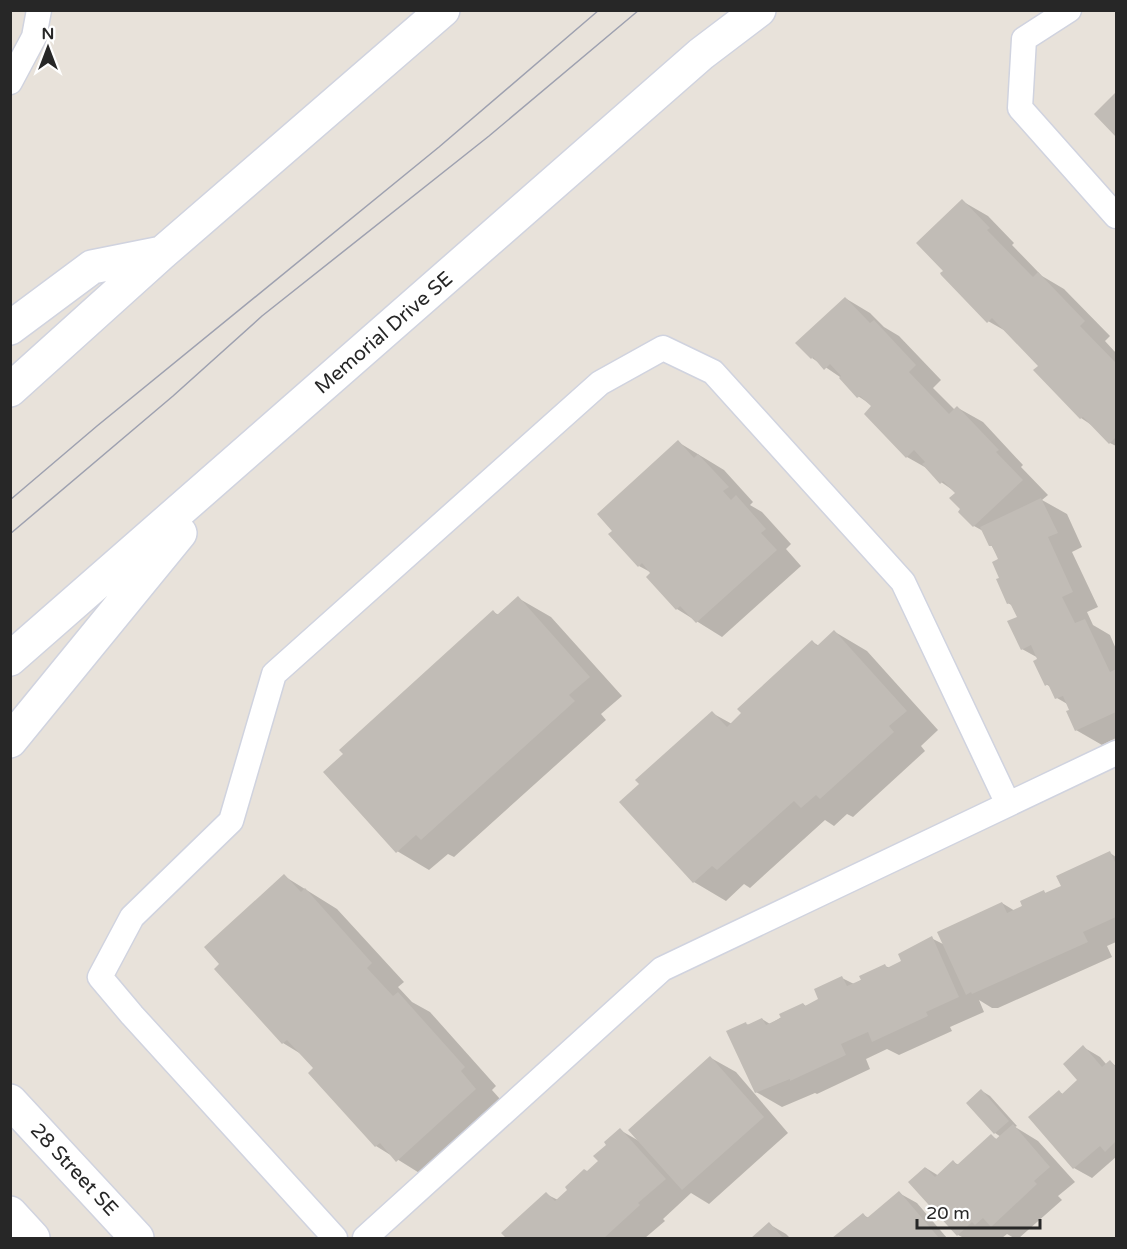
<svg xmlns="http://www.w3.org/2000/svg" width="1127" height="1249" viewBox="0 0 1127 1249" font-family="'Varela Round',sans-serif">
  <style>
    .shadow { fill: #0003 }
    .building { fill: #c1bcb6 }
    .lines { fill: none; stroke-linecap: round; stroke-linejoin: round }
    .lane-casing { stroke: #d0d3df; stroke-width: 27 }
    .secondary-casing { stroke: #d0d3df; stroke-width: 36 }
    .lane { stroke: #fff; stroke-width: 24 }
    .secondary { stroke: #fff; stroke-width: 33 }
    .tram { stroke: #9ea1b0; stroke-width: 1.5 }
    .labels { text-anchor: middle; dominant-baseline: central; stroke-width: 4.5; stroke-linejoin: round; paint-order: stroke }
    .street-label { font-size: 20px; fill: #272727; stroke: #fff }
  </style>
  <rect width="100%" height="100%" fill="#e8e2da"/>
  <path class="shadow" d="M1116,94V135L1096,114Z
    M962,201L988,216L1014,243L1012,245L1042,276L1064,289L1110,336L1105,341L1116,353V446L1110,443L1093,426L1081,418L1040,366L1009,333L988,321L945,271Z
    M845,298L870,313L884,327L899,336L941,380L933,388L955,410L958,408L983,422L1023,465L1021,467L1048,495L1042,500L1067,514L1082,547L1072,552L1098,607L1087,612L1093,625L1110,635L1116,649V738L1102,745L1076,730L1069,705L1057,698L1052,688L1046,684L1040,659L1022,649L1019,617L1013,606L1008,603L1001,579L1000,560L983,531L974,526L960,512L962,510L957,493L941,482L930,470L907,457L873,406L858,396L840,377L812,358Z
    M678,442L724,470L753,502L750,505L762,512L791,544L786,549L801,566L722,637L677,609L652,573L639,566Z
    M518,598L551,617L622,696L601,714L606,720L454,857L448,854L429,870L397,851L493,612L499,615Z
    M835,632L867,651L938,730L921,746L925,751L853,817L847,814L834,826L825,820L750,888L744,884L726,901L694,882L712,713L732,724L813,642L819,646Z
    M1110,853L1116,857V942L1107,946L1112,957L998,1008H992L979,1000L984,1012L950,1027L952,1031L899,1055L887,1049L866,1059L870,1069L817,1094L815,1093L782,1107L756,1092L746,1024L749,1025L762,1019L770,1024L803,1004L806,1006L820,1000L842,978L854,984L885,966L890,968L903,962L931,938L945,945L1002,903L1015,911L1044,892L1047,894L1063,887Z
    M284,876L337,909L404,982L398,987L412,1002L430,1012L496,1086L492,1090L508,1108L429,1179L376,1146L310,1073L315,1068L301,1054L283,1043L216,969Z
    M1083,1047L1100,1057L1107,1065L1110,1062L1116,1066V1157L1092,1178L1074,1168L1030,1118L1059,1092L1063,1094L1079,1080Z
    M711,1058L736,1072L788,1133L709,1204L691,1193L663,1219L665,1221L645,1238H508L503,1233L546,1194L558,1200L600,1161L607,1145L620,1130L639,1141Z
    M982,1091L990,1096L1017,1126L1015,1127L1038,1141L1075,1182L1058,1196L1062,1200L1019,1238H1014L1007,1234L1002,1238L998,1237L996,1238H964L958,1235L910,1182L926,1168L939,1176L953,1162L959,1165L991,1136L998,1140L1001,1137L995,1133L968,1103Z
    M899,1193L917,1203L947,1238H835L863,1215L869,1218Z
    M769,1224L786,1234L790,1238H753Z"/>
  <path class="building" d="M1116,92V137L1094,114Z
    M962,199L990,228L987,230L1033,277L1038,272L1085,321L1080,326L1116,363V437L1109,444L1083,417L1080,419L1033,370L1038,366L992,318L987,323L941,275L940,273L943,271L916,243Z
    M845,297L870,323L874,320L916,365L909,372L949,414L957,406L999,450L996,452L1023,480L973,527L958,512L960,509L949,498L955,493L943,481L940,484L922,464L925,462L914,450L906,458L864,414L871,406L860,396L857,398L839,378L841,376L830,364L824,370L813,357L811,359L795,343Z
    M678,440L694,458L698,454L729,487L723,491L731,500L736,495L766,529L761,533L777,550L696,623L680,606L676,610L646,577L650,573L642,563L638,567L608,534L612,531L597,514Z
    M1041,498L1058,533L1048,537L1073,592L1062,597L1075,623L1085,619L1110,672L1116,669V712L1075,731L1066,711L1069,710L1063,696L1055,699L1048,684L1045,686L1033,661L1037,659L1031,645L1021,650L1007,621L1017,617L1010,603L1007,604L996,579L999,578L992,562L998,559L992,546H989L980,527Z
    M518,596L590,677L569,695L575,701L421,840L416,835L396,853L323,772L343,754L339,750L493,610L497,615Z
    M834,630L907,711L889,726L894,732L820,799L816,795L801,808L794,801L717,870L712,866L693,883L619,802L639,784L635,780L712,711L727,727L741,713L737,709L812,640L817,646Z
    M1110,851L1115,862L1116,861V917L1083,932L1088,942L972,994L971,992L966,995L937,932L1002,902L1007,913L1022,906L1020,901L1044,890L1045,893L1061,886L1056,876Z
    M284,874L301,892L305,888L372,963L367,968L393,996L398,992L465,1067L461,1071L476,1089L396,1162L380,1143L375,1147L308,1073L313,1068L287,1040L282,1044L214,969L219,964L204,947Z
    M932,936L959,997L926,1012L928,1016L872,1042L868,1032L841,1044L846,1055L790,1081V1079L755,1093L726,1031L746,1022L747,1025L762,1018L766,1025L781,1018L779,1014L803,1003L805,1006L818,999L814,989L842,976L847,986L861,980L859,976L885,964L887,968L901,961L898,954Z
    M1083,1045L1102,1067L1110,1060L1116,1067V1141L1105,1152L1100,1146L1073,1169L1028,1117L1059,1090L1062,1094L1077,1080L1063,1064Z
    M710,1056L764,1117L682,1190L628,1130Z
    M981,1089L1009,1121L994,1134L966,1103Z
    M1013,1124L1050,1167L1034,1181L1037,1184L991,1227L983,1218L975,1225L972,1222L957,1236L908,1182L925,1167L935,1177L953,1160L957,1165L991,1134L996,1139Z
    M620,1128L666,1179L638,1203L640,1205L604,1238H506L501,1233L546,1192L555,1201L567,1190L565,1187L584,1169L587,1171L598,1161L593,1156L606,1145L604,1142Z
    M899,1191L939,1238H832L863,1213L867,1218Z
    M769,1222L783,1238H751Z"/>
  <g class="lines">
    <g class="lane-casing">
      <path id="lane" d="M1069,10L1024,39L1020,108L1116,216
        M10,82L34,37L39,10
        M335,1238L132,1015L100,977L132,917L231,821L274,674L600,383L663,348L713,372L903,582L1008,804
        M365,1238L662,969L1116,753"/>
    </g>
    <g class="secondary-casing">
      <path id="secondary" d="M10,328L92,267L162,253
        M10,390L162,253L443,10
        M10,659L701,54L759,10
        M10,741L180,533
        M10,1101L137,1238
        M10,1213L33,1238"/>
    </g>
    <use href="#lane" class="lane"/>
    <use href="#secondary" class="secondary"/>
    <path class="tram" d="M10,500L97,426L439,147L599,10
      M10,534L173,396L262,316L489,136L639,10"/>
  </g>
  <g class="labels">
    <g class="street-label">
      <text transform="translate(384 333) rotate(-41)">Memorial Drive SE</text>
      <text transform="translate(74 1170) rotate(47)">28 Street SE</text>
    </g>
  </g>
  <rect width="1127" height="1249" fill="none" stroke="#272727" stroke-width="24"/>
  <g transform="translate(48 48)" stroke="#ffffff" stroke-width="4.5" paint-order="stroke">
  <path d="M0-4.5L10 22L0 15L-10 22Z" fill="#272727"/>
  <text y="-9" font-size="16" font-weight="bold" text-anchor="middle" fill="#272727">N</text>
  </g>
  <path d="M917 1219v9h123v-9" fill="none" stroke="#272727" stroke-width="3"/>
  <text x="926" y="1219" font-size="18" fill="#272727" stroke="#ffffff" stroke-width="4.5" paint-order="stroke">20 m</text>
</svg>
